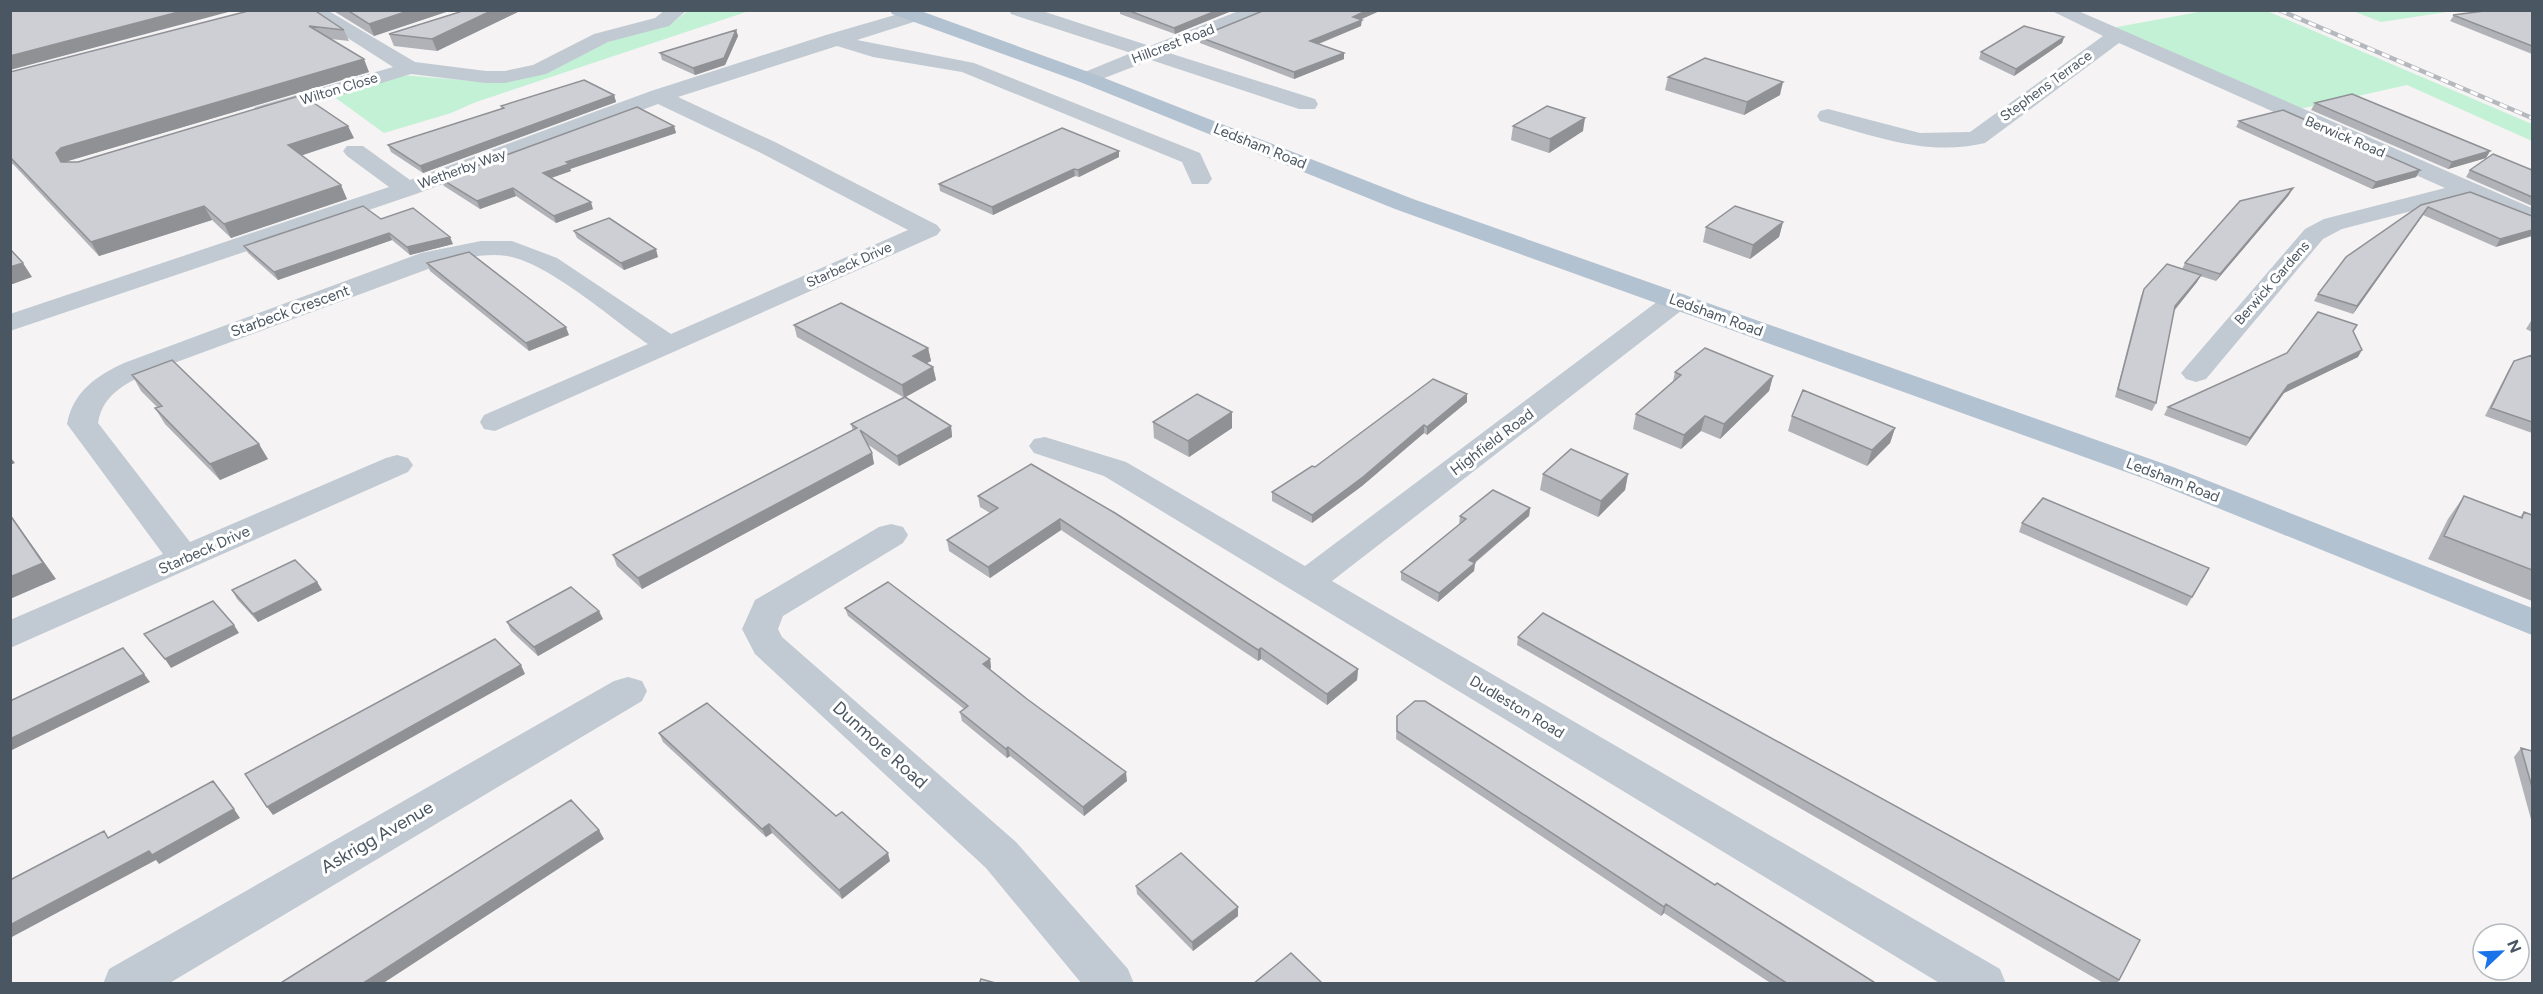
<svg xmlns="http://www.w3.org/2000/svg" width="2543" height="994" viewBox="0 0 2543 994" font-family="Figtree,sans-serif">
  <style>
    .green { fill: #c3f1d5 }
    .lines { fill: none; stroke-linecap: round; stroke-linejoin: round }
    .minor { fill: #c1cad2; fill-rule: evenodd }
    .major { fill: #b3c2d1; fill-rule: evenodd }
    .rail-casing { stroke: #b5b8bd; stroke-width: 4.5 }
    .rail { stroke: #fff; stroke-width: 3; stroke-dasharray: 8; stroke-linecap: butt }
    .wall { fill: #b0b2b7 }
    .shaded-wall { fill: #909195 }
    .building { fill: #cdcfd5; stroke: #909195; stroke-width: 1.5 }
    .labels { text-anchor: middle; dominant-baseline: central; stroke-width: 6; stroke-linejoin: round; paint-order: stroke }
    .far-street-label { font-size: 14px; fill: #4a5661; stroke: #fff }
    .street-label { font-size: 15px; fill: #4a5661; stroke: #fff }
    .near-street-label { font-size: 18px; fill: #4a5661; stroke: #fff }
  </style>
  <rect width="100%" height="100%" fill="#f5f3f3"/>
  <path class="green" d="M688,11H749L476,102L451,113L384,133L333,96L402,75L497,83L522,78L600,44L669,25Z
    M2204,11H2267L2532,124V141L2407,85L2295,110L2106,29Z
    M2353,11V10L2453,11L2381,22Z"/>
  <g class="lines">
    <path class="minor" d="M304,10H327L415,62L486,71H505L533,65L594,34L655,18L665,10H687L669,26L608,42L546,74L505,83H486L411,74L271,117H255L252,112L255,107L393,67Z
      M912,10L920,12L923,16L920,20L857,40L974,63L1200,153L1212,179L1208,184H1192L1182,162L962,72L873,57L837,46L678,97L775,142L937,225L941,230L937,235L495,431L484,429L480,422L484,415L648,344C612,319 549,263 507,256C485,253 461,258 439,265L155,370C129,382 103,392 98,423L190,542L386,458L397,455L408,458L413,465L408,472L10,648V620L163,554L67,424C73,392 96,376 124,363L421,253L481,241H512L557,258L671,334L908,230L759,152L658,104L416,194L10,331V314L389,187L347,156L343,151L347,146H363L410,180L651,91L826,35Z
      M1009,10H1039L1150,46L1241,10H1268L1266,14L1169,53L1315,99L1318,104L1315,109H1299L1151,60L1094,82H1080L1077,78L1080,74L1131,53L1011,14Z
      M2050,10H2076L2532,208V224L2466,197L2342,229L2323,239L2206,379L2196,382L2186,379L2181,373L2186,367L2305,229L2324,219L2445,188L2119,43L1985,143C1928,157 1874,136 1820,121L1817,116L1820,111L1828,109L1920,133L1970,132L2103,36Z
      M1676,293L1686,295L1690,301L1686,307L1332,581L2000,969L2006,984H1941L1104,476L1034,453L1029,446L1034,439L1045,437L1126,462L1305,566L1666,295Z
      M891,524L903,527L908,535L903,543L783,616L778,629L782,637L1016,842L1128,969L1134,984H1082L986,868L755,654L742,629L755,600L879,527Z
      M628,677L642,681L647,691L642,701L168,984H103L109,969L614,681Z"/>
    <path class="major" d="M890,10H918L1094,74L1413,199L2173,467L2532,608V635L2151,481L1395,209L1080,82L892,14Z"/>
    <g class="rail-casing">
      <path id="rail" d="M2279,10L2532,118"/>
    </g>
    <use href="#rail" class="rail"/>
  </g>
  <path class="wall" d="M332,10H522L437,51L394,46L389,34L461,11H449L374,36Z
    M1120,10H1234L1175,34L1120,14Z
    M2532,10V54L2450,21L2454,15Z
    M250,12L344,30L349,41L331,39L369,72L68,161L67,162H78L354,138L302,155L347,199L231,238L212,220L99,256L13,164L10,165V72Z
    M1361,20V26L1319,44L1344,53V59L1294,79L1200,43L1199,37Z
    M736,30L738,36L725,65L695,75L662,60L660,53Z
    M2064,37L2062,43L2014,76L1979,59L1981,52Z
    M1668,77L1780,95L1744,115L1665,90Z
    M614,95L616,102L423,173L391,152L388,145L502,109L501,106Z
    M2315,103L2490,151L2486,158L2448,169L2311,110Z
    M2239,121L2420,170L2416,177L2372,189L2236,127Z
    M674,126L676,133L570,169L571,171L551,178L593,209L556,223L516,196L480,209L444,186L441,179Z
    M1513,126L1583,131L1549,153L1511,140Z
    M1119,157L1079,177L1075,176L993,215L940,191L939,184Z
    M2470,170H2532V206L2466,177Z
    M2289,195L2216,281L2200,276L2197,282L2174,311L2156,403L2152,411L2115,397L2141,296L2144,289L2182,269L2185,263Z
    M2421,205L2532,216L2496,247L2423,215L2353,314L2314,301L2318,294Z
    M381,219L453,244L410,255L392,240L278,280L248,253L244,246Z
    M1783,222L1779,237L1750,259L1703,242L1706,227Z
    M574,231L658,257L624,270L577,238Z
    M427,263L569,335L529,351L430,271Z
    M2532,320V332L2526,329L2531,321Z
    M794,325L928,348L931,361L926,363L933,367L936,380L905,397L951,426L952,437L899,466L867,444L872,453L874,464L642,589L617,566L613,555L853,431L851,424L903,397L797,337Z
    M2354,332L2358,357L2284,393L2246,446L2164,415L2168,407L2287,353Z
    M2532,355V433L2485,416L2509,369L2514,361Z
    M1675,372L1773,376L1769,391L1720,439L1701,431L1681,449L1633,429L1636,414L1673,381Z
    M132,375L268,459L220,480L165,424L155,408L157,407L141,391Z
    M1467,394V402L1427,435L1424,433L1362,486L1312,523L1272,501V492L1315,467Z
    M1792,416L1895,428L1890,443L1867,466L1788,431Z
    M1153,422L1232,428L1189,457L1154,438Z
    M1031,464L1358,669L1357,680L1327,705L1261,659L1258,661L1061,530L990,578L949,551L947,540L990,513L980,507L978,496Z
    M1543,474H1628L1625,490L1598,517L1540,490Z
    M2464,496L2520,517L2524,512L2532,515V601L2428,559L2448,519Z
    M1530,508L1529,516L1475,563L1474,571L1438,602L1401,580V572L1459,525L1460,516Z
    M2022,523L2209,568L2187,606L2019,532Z
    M317,582L322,590L258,622L237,599L232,590Z
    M845,608L990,659L991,668L990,669L1127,781L1084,816L1010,756L1007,758L962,721L960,712L964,709L848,616Z
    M603,619L538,656L511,631L507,622Z
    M1518,637L2119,980L2117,984H2105L1517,645Z
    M1397,716L1715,885L1877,984H1772L1664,913L1661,916L1396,739Z
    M659,733L836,816L890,861L842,899L772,833L766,837L663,742Z
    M2521,748L2532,751V823L2514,757Z
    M1136,886L1238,907V916L1193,951L1137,894Z"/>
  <path class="shaded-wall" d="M186,10H236L10,70V56Z
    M411,10L449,11L374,36L369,24Z
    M493,10H522L437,51L432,39Z
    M1218,10H1234L1175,34L1174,28Z
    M1368,10H1382L1353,23V17Z
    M1362,20L1361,26L1310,47V41Z
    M736,30L738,36L725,65L695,75L693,68Z
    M2064,37L2062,43L2014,76L2016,69Z
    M1344,53V59L1294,79V72Z
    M364,59L369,72L68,161L63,167L56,153L61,148Z
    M1783,82L1780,95L1744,115L1747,102Z
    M614,95L616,102L423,173L420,166Z
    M1585,118L1583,131L1549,153L1550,139Z
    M348,126L354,138L294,158L288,145Z
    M674,126L676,133L570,169L571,171L545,180L543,173L566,162Z
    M1119,151V157L1079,177L1078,170Z
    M2490,151L2486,158L2448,169L2452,162Z
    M1074,169L1075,176L993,215L992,207Z
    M2420,170L2416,177L2372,189L2376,182Z
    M341,185L347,199L231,238L224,224Z
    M513,188L516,196L480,209L477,201Z
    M2293,188L2289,195L2216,281L2220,274Z
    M591,202L593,209L556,223L554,216Z
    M204,206L212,220L99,256L91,242Z
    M2428,207L2423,215L2353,314L2357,306Z
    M1783,222L1779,237L1750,259L1753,245Z
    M2532,230V236L2496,247L2500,239Z
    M389,233L392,240L278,280L274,272Z
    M450,237L453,244L410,255L407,247Z
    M656,249L658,257L624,270L621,263Z
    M23,263L32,277L10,285V267Z
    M2201,275L2197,282L2171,314L2175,306Z
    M566,327L569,335L529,351L526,343Z
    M928,348L931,361L916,369L913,356Z
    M2362,350L2358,357L2284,393L2246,446L2250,438L2288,385Z
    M933,367L936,380L904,398L902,385Z
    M1773,376L1769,391L1720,439L1724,424Z
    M1467,394V402L1427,435V427Z
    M1232,412V428L1189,457L1188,441Z
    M1705,416L1701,431L1681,449L1684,435Z
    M1424,425V433L1362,486L1312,523V515Z
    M951,426L952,437L899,466L897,456Z
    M1895,428L1890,443L1867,466L1872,450Z
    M259,444L268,459L220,480L210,464Z
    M872,453L874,464L642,589L638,578Z
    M10,457L15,463L10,465Z
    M1628,474L1625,490L1598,517L1601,501Z
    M1530,508L1529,516L1468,568L1469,560Z
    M10,514L56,579L10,599Z
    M1060,519L1061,530L990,578L988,567Z
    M1475,563L1474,571L1438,602L1439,593Z
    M317,582L322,590L258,622L253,614Z
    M599,611L603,619L538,656L534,647Z
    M234,625L239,633L171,668L165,659Z
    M1261,648V659L1258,661V650Z
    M990,659L991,668L985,672L983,664Z
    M521,665L525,674L273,815L267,807Z
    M1358,669L1357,680L1327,705V694Z
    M144,674L150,682L10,751V739Z
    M1008,747L1010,756L1007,758L1006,749Z
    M1126,772L1127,781L1084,816L1083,807Z
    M234,809L240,818L159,864L156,860L10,938V925L149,851Z
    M769,824L772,833L766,837L762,829Z
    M599,830L604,839L382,984H362Z
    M888,853L890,861L842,899L839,890Z
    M1666,904L1664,913L1661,916L1664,907Z
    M1238,907V916L1193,951L1192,942Z"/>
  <path class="building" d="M10,10H186L10,56Z
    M252,10H314L344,30L309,26L364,59L61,148L56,153L61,162H78L302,95L348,126L288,145L341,185L224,224L204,206L91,242L10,157V72Z
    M347,10H411L369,24Z
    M461,10H493L432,39L389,34L460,12Z
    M1127,10H1218L1174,28Z
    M1265,10H1368L1353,17L1362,20L1310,41L1344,53L1294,72L1199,37Z
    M2492,10H2532V46L2453,15Z
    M2024,26L2064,37L2016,69L1981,52Z
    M736,30L724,58L693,68L660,53Z
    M1705,58L1783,82L1747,102L1668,77Z
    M584,80L614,95L420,166L388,145L504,108L501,106Z
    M2352,94L2490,151L2452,162L2315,103Z
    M1547,106L1585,118L1550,139L1513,126Z
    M637,107L674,126L566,162L569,164L543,173L591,202L554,216L513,188L477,201L441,179Z
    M2283,110L2420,170L2376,182L2239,121Z
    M1062,128L1119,151L1078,170L1074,169L992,207L939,184Z
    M2493,154L2532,170V197L2470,170Z
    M2293,188L2220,274L2185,263L2240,201Z
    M2470,192L2532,216V230L2500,239L2428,207L2357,306L2318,294L2346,257L2421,205Z
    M363,206L381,219L413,208L450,237L407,247L389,233L274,272L244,246Z
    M1735,206L1783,222L1753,245L1706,227Z
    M609,218L656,249L621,263L574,231Z
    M10,249L23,263L10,267Z
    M469,252L566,327L526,343L427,263Z
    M2167,264L2201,275L2175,306L2156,403L2118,389L2144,289Z
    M841,303L928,348L913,356L933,367L902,385L794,325Z
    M2318,312L2357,325L2353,331L2362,350L2288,385L2250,438L2168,407L2287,353Z
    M1705,348L1773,376L1724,424L1705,416L1684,435L1636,414L1681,375L1675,372Z
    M2532,355V422L2491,408L2514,361Z
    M172,360L259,444L210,464L155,408L162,406L132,375Z
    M1433,379L1467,394L1427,427L1424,425L1363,477L1312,515L1272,492L1312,466L1315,467Z
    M1803,390L1895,428L1872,450L1792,416Z
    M1197,394L1232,412L1188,441L1153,422Z
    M905,397L951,426L897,456L860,430L872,453L638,578L613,555L857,428L851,424Z
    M1571,449L1628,474L1601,501L1543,474Z
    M1031,464L1115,513L1358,669L1327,694L1261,648L1258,650L1060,519L988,567L947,540L998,508L978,496Z
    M1493,490L1530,508L1469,560L1475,563L1439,593L1401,572L1466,519L1460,516Z
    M2464,496L2522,518L2524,512L2532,515V570L2444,536Z
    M2043,498L2209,568L2192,597L2022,523Z
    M10,515L43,563L10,577Z
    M295,560L317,582L253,614L232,590Z
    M888,582L990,659L983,664L1027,699L1126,772L1083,807L1008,747L1006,749L960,712L968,706L845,608Z
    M571,587L599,611L534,647L507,622Z
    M213,601L234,625L165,659L144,634Z
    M1543,613L2140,940L2119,980L1518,637Z
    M495,639L521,665L267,807L245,774Z
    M123,648L144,674L10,739V701Z
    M1415,701H1425L1715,885L1717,883L1877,984H1788L1666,904L1664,907L1397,731V716Z
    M707,703L836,816L842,812L888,853L839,890L769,824L762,829L659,733Z
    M2521,748L2532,751V787Z
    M213,781L234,809L152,855L149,851L10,925V880L104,831L108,838Z
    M571,800L599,830L362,984H279Z
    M1181,853L1238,907L1192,942L1136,886Z
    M1291,953L1323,984H1253Z
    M981,979L999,984H979Z"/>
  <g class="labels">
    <g class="far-street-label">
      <text transform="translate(1173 44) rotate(-21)">Hillcrest Road</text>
      <text transform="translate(2046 86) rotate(-36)">Stephens Terrace</text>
      <text transform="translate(339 89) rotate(-17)">Wilton Close</text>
      <text transform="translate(2345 137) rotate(23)">Berwick Road</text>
      <text transform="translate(462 169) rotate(-20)">Wetherby Way</text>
      <text transform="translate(849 265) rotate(-24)">Starbeck Drive</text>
      <text transform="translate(2272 283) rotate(-49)">Berwick Gardens</text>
    </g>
    <g class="street-label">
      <text transform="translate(1260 146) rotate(22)">Ledsham Road</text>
      <text transform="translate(290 311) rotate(-20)">Starbeck Crescent</text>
      <text transform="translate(1716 315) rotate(20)">Ledsham Road</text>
      <text transform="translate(1492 442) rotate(-37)">Highfield Road</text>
      <text transform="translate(2173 480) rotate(21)">Ledsham Road</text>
      <text transform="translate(204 550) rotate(-24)">Starbeck Drive</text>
      <text transform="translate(1517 707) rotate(31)">Dudleston Road</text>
    </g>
    <g class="near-street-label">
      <text transform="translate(880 745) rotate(42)">Dunmore Road</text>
      <text transform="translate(377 837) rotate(-30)">Askrigg Avenue</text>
    </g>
  </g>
  <rect width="2543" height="994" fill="none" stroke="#4a5661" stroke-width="24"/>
  <g transform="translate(2501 952) rotate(67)"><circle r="28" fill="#ffffff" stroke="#b7bbc0" stroke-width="1.5"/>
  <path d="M0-4.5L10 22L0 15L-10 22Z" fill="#1a73e8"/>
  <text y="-9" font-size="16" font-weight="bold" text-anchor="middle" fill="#4a5661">N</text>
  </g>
</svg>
